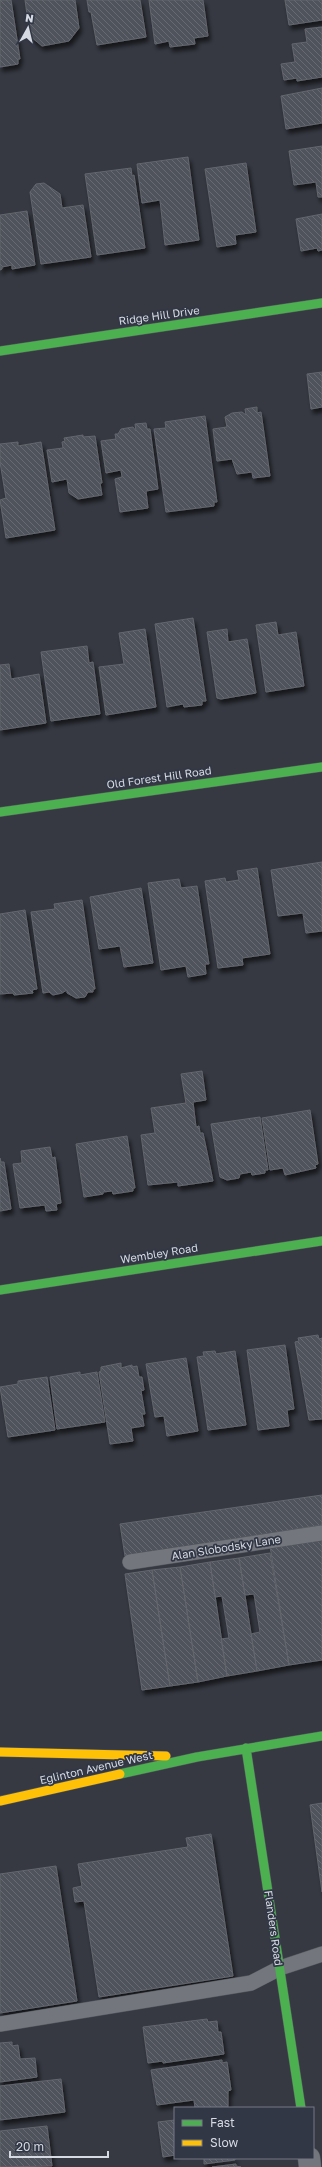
<svg xmlns="http://www.w3.org/2000/svg" width="322" height="2167" viewBox="0 0 322 2167" font-family="'Golos Text',sans-serif">
  <style>
    .building { fill: url(#building-back-hatch); stroke: #63666d; filter: url(#shadow) }
    .lines { fill: none; stroke-linecap: round; stroke-linejoin: round }
    .lane-casing { stroke: #53565d; stroke-width: 16 }
    .street-casing { stroke: #53565d; stroke-width: 23 }
    .fast-casing { stroke: #53565d; stroke-width: 10 }
    .slow-casing { stroke: #53565d; stroke-width: 10 }
    .lane { stroke: #74767d; stroke-width: 15 }
    .street { stroke: #74767d; stroke-width: 22 }
    .fast { stroke: #4caf50; stroke-width: 9 }
    .slow { stroke: #ffc107; stroke-width: 9 }
    .labels { text-anchor: middle; dominant-baseline: central; stroke-width: 3.5; stroke-linejoin: round; paint-order: stroke }
    .street-label { font-size: 11px; fill: #d6dae3; stroke: #323746 }
  </style>
  <defs>
    <pattern id="building-back-hatch" width="6" height="6" patternUnits="userSpaceOnUse"><rect width="6" height="6" fill="#4f525c"/><path d="M-1 5l2 2M0 0l6 6M5-1l2 2" fill="none" stroke="#686a73"/></pattern>
    <filter id="shadow"><feDropShadow dx="2.5" dy="4.5" stdDeviation="2" flood-color="#0009"/></filter>
  </defs>
  <rect width="100%" height="100%" fill="#363942"/>
  <path class="building" d="M0,0H11L20,59H18V64L0,67Z
    M25,0H75L79,28L69,41L42,46L30,36Z
    M87,0H140L146,37L97,45L91,12H89Z
    M149,0H203L208,36L194,38L195,44L170,47L169,41L155,44Z
    M285,0H322V20L289,25Z
    M322,27V77L297,81V78L284,80L281,64L295,62L292,44L307,42L305,29Z
    M322,88V123L286,129L281,96Z
    M322,146V197H318L316,182L294,185L289,151Z
    M188,157L199,240L165,245L160,200L142,203L137,164Z
    M246,163L256,232L235,235L236,244L217,247L205,169Z
    M131,168L132,176L134,175L145,248L97,255L85,174Z
    M44,183L60,194L62,208L83,205L91,257L41,264L30,192L36,184Z
    M27,211L35,265L12,269V265L2,267V269L0,270V215Z
    M322,214V250L318,251L317,248L301,251L296,219Z
    M322,372V407L311,409L307,374Z
    M257,407V413L261,412L270,476L253,478L252,472L237,474L232,459L217,461L213,429L227,427L225,417L232,413L242,412L246,415L245,409Z
    M205,416L217,502H214V506L166,512L154,429L166,428L165,422Z
    M146,423L147,429H150L158,489L146,491L148,508L120,512L115,479L122,477L121,470L106,473L101,441L116,439L115,434H118L121,429L133,427L136,431L135,424Z
    M83,435V437L95,436L102,483H100L102,495L78,499L69,493L67,479L52,482L47,450L63,448L62,442L65,441L64,438Z
    M18,442V446L41,442L55,530L6,538L0,500L6,498L0,462V444Z
    M193,618L206,701H202V705L184,707L183,704L167,707L155,624Z
    M276,622L278,635L296,632L304,686L266,692L256,625Z
    M145,629L156,707L106,715L99,667L124,664L119,633Z
    M227,629L228,642L247,639L256,693L221,699L217,698L207,632Z
    M87,646L89,663L93,662L100,714L51,721L41,652Z
    M9,664L11,679L39,674L46,723L0,730V665Z
    M322,862V931L306,933L303,913L278,916L271,870Z
    M257,868L270,954L242,958L243,965L218,968L205,881L225,878L226,882L239,880L237,871Z
    M179,879L181,888L197,886L209,964H205L206,974L188,977L186,966L161,970L148,883Z
    M141,888L153,963L124,967L120,946L99,949L90,897Z
    M82,900L95,989H93V992H88L85,997L76,998L67,993V990L62,993L53,995L49,992L43,993L31,912L55,909L54,904Z
    M25,910L37,989L32,990L33,993L14,995L13,993L0,994V914Z
    M202,1071L206,1100L193,1102L196,1127L199,1126L200,1133H203L213,1181L178,1186V1182L148,1185L141,1135L155,1133L151,1108L186,1103L181,1074Z
    M310,1110L318,1164L315,1165L316,1168L285,1175L283,1168L270,1170L262,1118Z
    M260,1117L268,1170H265V1173L252,1175L251,1172L240,1174L239,1178L227,1180L220,1177L211,1124Z
    M127,1136L135,1188H133V1191L113,1194L112,1191L103,1192V1194L84,1197L76,1144Z
    M50,1147L52,1158L55,1157L61,1203L56,1204L57,1210L46,1211L45,1205L20,1208L13,1164L22,1163L21,1151Z
    M0,1158L1,1162H4L11,1209L0,1211Z
    M318,1335L319,1339L322,1338V1419L309,1420L295,1342L299,1341L298,1338Z
    M285,1345L294,1409L287,1410L289,1426L258,1430L247,1350Z
    M215,1351L216,1354L235,1351L246,1425L208,1430L197,1357L204,1356L203,1352Z
    M186,1358L198,1431L167,1436L164,1416L155,1417L146,1364Z
    M121,1363V1368L132,1365V1367L137,1366L139,1377H142L144,1390L141,1391L145,1414H142L144,1426L131,1428L133,1441L110,1444L99,1372L101,1371V1367Z
    M80,1372V1375L97,1372L105,1422L57,1429L50,1377Z
    M47,1377L55,1430L8,1437L0,1387L18,1384V1381Z
    M322,1495V1525L125,1556L120,1524Z
    M322,1539V1660L289,1665L270,1546Z
    M270,1553L289,1665L257,1671L251,1634L260,1632L254,1594L245,1595L239,1558Z
    M239,1558L257,1671L227,1676L221,1639L229,1638L222,1596L215,1597L210,1562Z
    M210,1562L227,1676L198,1682L180,1567Z
    M180,1567L198,1682L170,1686L152,1570Z
    M152,1570L170,1686L142,1690L125,1574Z
    M322,1803V1892L310,1805Z
    M211,1834L233,1976L99,1997L84,1901L75,1902L73,1888L82,1886L78,1864L188,1847L186,1838Z
    M56,1866L77,2001L0,2013V1874Z
    M207,2019L208,2022L217,2021L218,2032H221L224,2054L163,2063V2061L148,2063L143,2027Z
    M12,2042V2046L18,2045L20,2059L35,2058L37,2077L0,2082V2043Z
    M222,2060V2063L227,2062L231,2090L228,2091V2107L195,2108L194,2100L157,2105L151,2070Z
    M61,2079L65,2112L0,2120V2086Z
    M175,2120V2155L163,2157L158,2122Z
    M47,2126L52,2166L0,2167V2131Z
    M204,2158H235V2160L204,2164Z
    M236,2164V2166L241,2167H212Z"/>
  <g class="lines">
    <g class="lane-casing">
      <path id="lane" d="M130,1562L322,1533
        M0,2024L251,1983L280,1968L322,1954"/>
    </g>
    <g class="street-casing">
      <path id="street" d="M309,2158L310,2167"/>
    </g>
    <g class="fast-casing">
      <path id="fast" d="M0,351L322,303
        M0,812L322,767
        M0,1290L322,1241
        M246,1748L301,2108
        M120,1774L197,1757L322,1736"/>
    </g>
    <g class="slow-casing">
      <path id="slow" d="M0,1752L166,1756
        M0,1801L120,1774"/>
    </g>
    <use href="#lane" class="lane"/>
    <use href="#street" class="street"/>
    <use href="#fast" class="fast"/>
    <use href="#slow" class="slow"/>
  </g>
  <g class="labels">
    <g class="street-label">
      <text transform="translate(159 315) rotate(-8)">Ridge Hill Drive</text>
      <text transform="translate(159 777) rotate(-8)">Old Forest Hill Road</text>
      <text transform="translate(159 1253) rotate(-9)">Wembley Road</text>
      <text transform="translate(226 1547) rotate(-9)">Alan Slobodsky Lane</text>
      <text transform="translate(96 1767) rotate(-13)">Eglinton Avenue West</text>
      <text transform="translate(274 1928) rotate(82)">Flanders Road</text>
    </g>
  </g>
  <rect x="174" y="2107" width="140" height="52" fill="#323746" stroke="#747885"/>
  <rect x="182" y="2120" width="20" height="6" fill="#4caf50" stroke="#747885"/>
  <text x="210" y="2127" font-size="12" fill="#d6dae3">Fast</text>
  <rect x="182" y="2140" width="20" height="6" fill="#ffc107" stroke="#747885"/>
  <text x="210" y="2147" font-size="12" fill="#d6dae3">Slow</text>
  <g transform="translate(28 28) rotate(8)" stroke="#323746" stroke-width="3" paint-order="stroke">
  <path d="M0-3L7 15L0 10L-7 15Z" fill="#d6dae3"/>
  <text y="-6" font-size="11" font-weight="bold" text-anchor="middle" fill="#d6dae3">N</text>
  </g>
  <path d="M10 2151v6h98v-6" fill="none" stroke="#d6dae3" stroke-width="2"/>
  <text x="16" y="2151" font-size="12" fill="#d6dae3" stroke="#323746" stroke-width="3" paint-order="stroke">20 m</text>
</svg>
